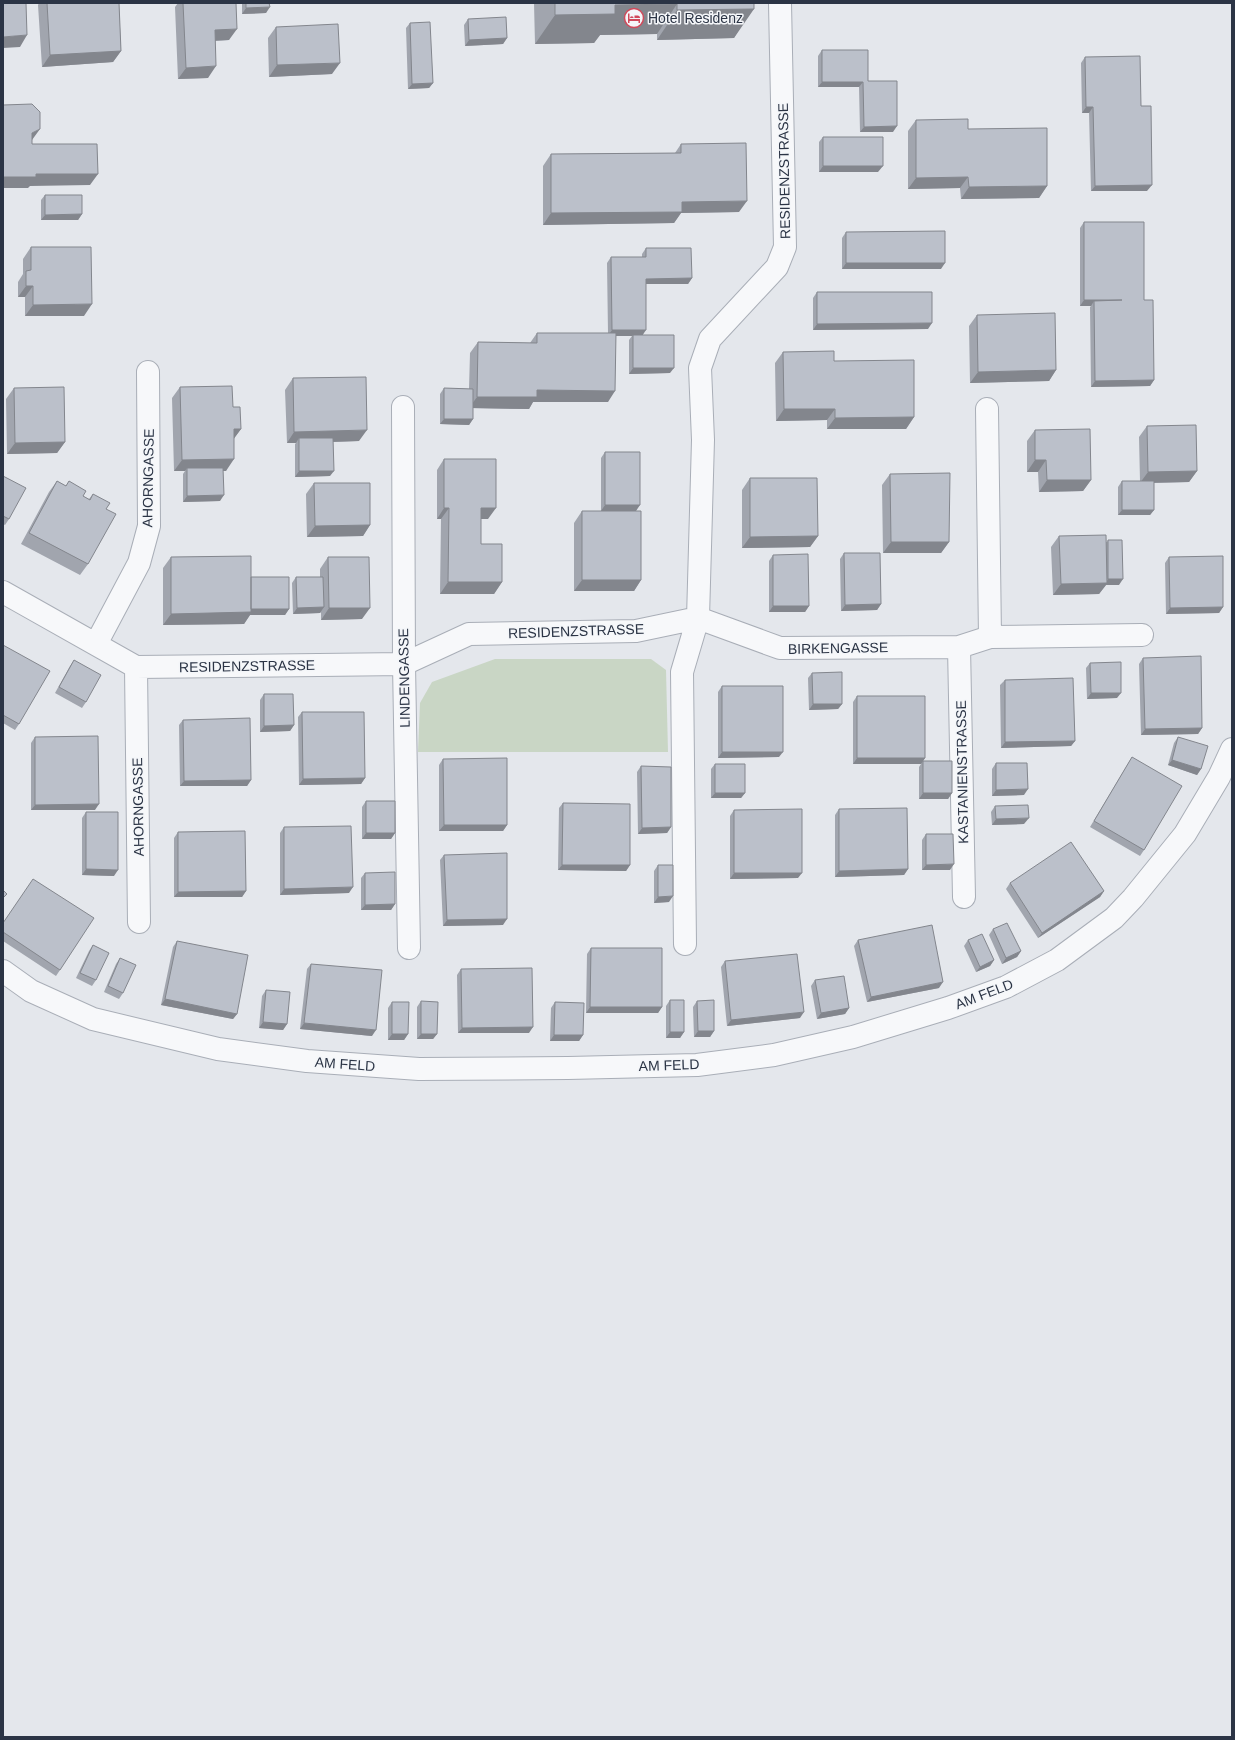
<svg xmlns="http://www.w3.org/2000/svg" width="1235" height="1740" viewBox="0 0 1235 1740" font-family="Helvetica,sans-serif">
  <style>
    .green { fill: #c9d6c5 }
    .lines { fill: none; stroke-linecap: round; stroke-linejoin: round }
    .minor-casing { stroke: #a9aeb7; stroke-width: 24 }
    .minor { stroke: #f7f8fa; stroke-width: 22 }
    .wall { fill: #a1a5ae }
    .shaded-wall { fill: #83868d }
    .building { fill: #bbc0ca; stroke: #83868d }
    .labels { text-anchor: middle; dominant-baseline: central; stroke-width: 3; stroke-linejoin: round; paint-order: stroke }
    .poi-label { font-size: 14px; fill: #2b3445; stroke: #f4f6f9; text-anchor: start }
    .street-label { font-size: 14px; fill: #2b3445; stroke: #f4f6f9 }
  </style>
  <rect width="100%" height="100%" fill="#e4e7ec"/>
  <path class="green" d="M495,659H651L666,670L668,752H418L420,703L432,682Z"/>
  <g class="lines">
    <g class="minor-casing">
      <path id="minor" d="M403,407L404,664L409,948
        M987,409L990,637
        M3,592L136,667L404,664L469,634L636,631L698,618
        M698,618L780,648L959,647L990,637L1142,635
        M96,644L139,563L149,526L148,372
        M959,647L964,897
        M136,667L139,922
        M685,944L682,672L698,618L703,440L700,368L710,339L777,267L785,247L780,3
        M3,971L31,991L93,1019L218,1049L307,1061L419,1069L568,1068L697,1065L774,1055L853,1037L948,1008L1006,987L1057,960L1114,918L1133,898L1185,834L1219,777L1232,749"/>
    </g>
    <use href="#minor" class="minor"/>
  </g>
  <path class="wall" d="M39,3H119L121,51L113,62L42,67L38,5Z
    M178,3H236L229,40L215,41L208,78L178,79L175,7Z
    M242,3H269L266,13L242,14Z
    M534,3H754L734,38L657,40V34L600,35L594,43L535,44Z
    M468,19L507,38L503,44L465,46L464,25Z
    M410,23L433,83L429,88L408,89L406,28Z
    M276,27L332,74L269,77L268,38Z
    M822,50L868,81L893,132H860L859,87H818V56Z
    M1085,57L1141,106L1147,191H1091L1089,113H1082L1081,63Z
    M916,120L968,129L1047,186L1039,198L961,199L960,188L908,189V131Z
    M823,137L878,172H819V142Z
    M681,144L739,212L681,213L674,223L543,225V166L551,154L675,153Z
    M45,195L82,214L78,220H41V200Z
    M1084,222L1144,300L1154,380L1150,386L1091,387L1090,307L1091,306H1080V228Z
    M846,232L941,269H842V238Z
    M31,247L84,316H25V297H18V282L23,274V259Z
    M646,248L692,278L688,284H646L643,335L670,373L629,374V340L632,336H616L608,402H533L529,409L473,408V419L469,425L440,424V394L444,388L469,389L470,353L478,342L530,343L537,333H608L607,263L611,257H642V254Z
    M817,292L928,329L813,330V298Z
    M977,315L1056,370L1049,381L970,383L969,326Z
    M783,352L834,361L914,417L906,429H827V420L776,421L775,363Z
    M293,378L359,441L333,442L330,476L295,477V444L296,443H287L285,390Z
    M180,387L233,407L241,429L234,438L226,471H223L220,501L183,502V474L185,471H174L172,398Z
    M14,388L65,442L57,453L7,454L6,399Z
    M1147,426L1197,471L1189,482L1154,483V510L1150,515H1118V487L1122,481H1140L1139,437Z
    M1035,430L1091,480L1083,491L1039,492L1038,472H1027V441Z
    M605,452L636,511H601V458Z
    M444,459L488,519H481V544L502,582L494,594H440L441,519H437V470Z
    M890,474L949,542L941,553H883L882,485Z
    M3,476L9,519L5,525L3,524Z
    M750,478L818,536L810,547L742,548V490Z
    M57,481L66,486L69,481L83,496L89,499L93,494L88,564L80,575L21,544L49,492Z
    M314,483L370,525L363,536L307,537L306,494Z
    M582,511L641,580L634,591H574V523Z
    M1059,536L1107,542L1108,540L1119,585H1106L1099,594L1053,595L1051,547Z
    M844,553L881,604L877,610L841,611L840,559Z
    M773,555L809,606L805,612H769V561Z
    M171,557L251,577L289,609L285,615H250L244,624L163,625V568Z
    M328,557L362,619L321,620V612L320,613L293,614L292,583L296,577H320V569Z
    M1169,557L1223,607L1219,613L1166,614L1165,563Z
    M3,645L19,724L15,730L3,723Z
    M1143,658L1202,728L1198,734L1141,735L1139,664Z
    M74,660L86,702L82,708L55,693L70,666Z
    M1090,663L1117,698L1087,699L1086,668Z
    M812,673L842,704L838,709L809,710L808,678Z
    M1005,680L1075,741L1071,746L1001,748L1000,685Z
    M722,686L779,757L718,758V692Z
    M264,694L294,725L290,731L260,732V700Z
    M857,696L925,758L923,761L952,793L948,799H919V767L921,764H853V702Z
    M302,712L365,778L361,784L299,785L298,717Z
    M183,720L251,780L247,786H180L179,725Z
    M35,737L95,810H31V743Z
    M1178,737L1201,769L1197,775L1168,765L1174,743Z
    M1132,757L1144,850L1140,856L1090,827Z
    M443,759L507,825L503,831H439V765Z
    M996,763L1024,795L992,796V769Z
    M715,764L745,793L741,798H711V769Z
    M641,766L671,827L667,833L638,834L637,772Z
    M366,801L395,833L391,839H362V807Z
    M563,803L630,865L626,871L558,870L559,808Z
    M995,806L1024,824L992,825L991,812Z
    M839,809L908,869L904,875L835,877V815Z
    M734,810L798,878L730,879V816Z
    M86,812L114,876L82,875V818Z
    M284,827L349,893L280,895V833Z
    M178,832L246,891L242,897H174V838Z
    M926,834L950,870H922V840Z
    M444,855L503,925L443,926L440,860Z
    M658,865L669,902L654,903V871Z
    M365,873L395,904L391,910H361V878Z
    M1010,883L1104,891L1100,897L1038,938L1006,889Z
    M3,923L60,970L56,976L3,941Z
    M993,929L1021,951L1017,957L1002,964L989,935Z
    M858,940L939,988L867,1002L854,946Z
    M968,940L994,960L990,966L976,972L964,946Z
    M177,941L237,1014L233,1019L161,1005L173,947Z
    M93,945L96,980L92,986L76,978L89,951Z
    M591,948L662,1007L658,1013H586L587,954Z
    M120,958L123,993L119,999L104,992L116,964Z
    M725,961L800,1018L727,1026L721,967Z
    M311,964L372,1036L300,1029L307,969Z
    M461,969L529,1033H458L457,975Z
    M815,980L849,1008L845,1014L817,1019L811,986Z
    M266,990L287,1024L283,1030L259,1028L262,996Z
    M670,1000L684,1032L680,1038H666V1006Z
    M421,1001L437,1034L433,1039H417V1007Z
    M697,1001L714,1031L710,1037H694L693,1007Z
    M392,1002L408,1034L404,1040H388V1008Z
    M555,1002L583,1035L579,1041H550L551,1008Z"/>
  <path class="shaded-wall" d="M677,4L657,34L600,35L594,43L535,44L555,15L615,5Z
    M270,7L266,13L242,14L246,8Z
    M754,9L734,38L657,40L677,10Z
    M237,29L229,40L207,41L215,30Z
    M27,35L20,47L3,48V37Z
    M507,38L503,44L465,46L469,40Z
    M121,51L113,62L42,67L50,55Z
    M340,63L332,74L269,77L277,65Z
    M216,66L208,78L178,79L186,68Z
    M822,82H863L859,87H818Z
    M433,83L429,88L408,89L412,84Z
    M1086,107H1093L1089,113H1082Z
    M897,126L893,132H860L864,127Z
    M40,129L32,140V133Z
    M823,166H883L878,172H819Z
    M36,174H98L90,185L30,186L28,188H3V177Z
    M968,177L960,188L908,189L916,178Z
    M1152,185L1147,191H1091L1095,186Z
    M1047,186L1039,198L961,199L969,187Z
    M747,201L739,212L681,213L674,223L543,225L551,213L682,202Z
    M82,214L78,220H41L45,215Z
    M846,263H945L941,269H842Z
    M692,278L688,284H642L646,279Z
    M26,286H33L25,297H18Z
    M1084,300H1122L1094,301L1091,306H1080Z
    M92,304L84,316H25L33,305Z
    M932,323L928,329L813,330L817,324Z
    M612,330H646L642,336L633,335L632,336H608Z
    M633,368H674L670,373L629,374Z
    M1056,370L1049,381L970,383L978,372Z
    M1154,380L1150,386L1091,387L1095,381Z
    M537,390L615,391L608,402H533L529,409L469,408L477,397Z
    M784,409H835L827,420L776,421Z
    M914,417L906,429H827L835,418Z
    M444,419H473L469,425L440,424Z
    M234,429H241L233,440Z
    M367,430L359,441L299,443V438L296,443H287L294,432Z
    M65,442L57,453L7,454L15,443Z
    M234,459L226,471H187V468L185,471H174L182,460Z
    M1035,460H1046L1038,472H1027Z
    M299,471H334L330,476L295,477Z
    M1197,471L1189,482L1140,483L1148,472Z
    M1047,480H1091L1083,491L1039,492Z
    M224,495L220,501L183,502L187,496Z
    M605,505H640L636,511H601Z
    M444,508H449L441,519H437Z
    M481,508H496L488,519H473Z
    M1122,510H1154L1150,515H1118Z
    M370,525L363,536L307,537L315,526Z
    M818,536L810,547L742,548L750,537Z
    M891,542H949L941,553H883Z
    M1108,579H1123L1119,585H1106L1099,594L1053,595L1061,584L1106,583Z
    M582,580H641L634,591H574Z
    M448,582H502L494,594H440Z
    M881,604L877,610L841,611L845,605Z
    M773,606H809L805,612H769Z
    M324,607L320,613L293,614L297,608Z
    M1223,607L1219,613L1166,614L1170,608Z
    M329,608H370L362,619L321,620Z
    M248,609H289L285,615H250L244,624L163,625L171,614Z
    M1091,693H1121L1117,698L1087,699Z
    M813,704H842L838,709L809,710Z
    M294,725L290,731L260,732L264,726Z
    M1202,728L1198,734L1141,735L1145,729Z
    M1075,741L1071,746L1001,748L1005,742Z
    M722,752H783L779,757L718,758Z
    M857,758H925L921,764H853Z
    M1172,760L1201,769L1197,775L1168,765Z
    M365,778L361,784L299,785L303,779Z
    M251,780L247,786H180L184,781Z
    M1028,789L1024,795L992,796L996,790Z
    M715,793H745L741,798H711Z
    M923,793H952L948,799H919Z
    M99,804L95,810H31L35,805Z
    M1029,818L1024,824L992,825L996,819Z
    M444,825H507L503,831H439Z
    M671,827L667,833L638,834L642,828Z
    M366,833H395L391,839H362Z
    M954,864L950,870H922L926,865Z
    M562,865H630L626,871L558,870Z
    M86,869L118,870L114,876L82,875Z
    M908,869L904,875L835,877L839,871Z
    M734,873H802L798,878L730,879Z
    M353,887L349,893L280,895L284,889Z
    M246,891L242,897H174L178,892Z
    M1104,891L1100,897L1038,938L1042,933Z
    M673,896L669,902L654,903L658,897Z
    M395,904L391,910H361L365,905Z
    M507,919L503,925L443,926L447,920Z
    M1021,951L1017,957L1002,964L1006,958Z
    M994,960L990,966L976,972L980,967Z
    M943,982L939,988L867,1002L871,997Z
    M165,999L237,1014L233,1019L161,1005Z
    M590,1007H662L658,1013H586Z
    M849,1008L845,1014L817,1019L821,1013Z
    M804,1012L800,1018L727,1026L731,1020Z
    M263,1022L287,1024L283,1030L259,1028Z
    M304,1023L376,1030L372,1036L300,1029Z
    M533,1027L529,1033H458L462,1028Z
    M698,1031H714L710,1037H694Z
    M670,1032H684L680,1038H666Z
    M392,1034H408L404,1040H388Z
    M421,1034H437L433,1039H417Z
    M554,1035H583L579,1041H550Z"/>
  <path class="building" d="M3,3H26L27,35L3,37Z
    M47,3H119L121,51L50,55Z
    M183,3H236L237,29L215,30L216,66L186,68Z
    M246,3H269L270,7L246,8Z
    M555,3H754V9L677,10V4L615,5V14L555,15Z
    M506,17L507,38L469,40L468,19Z
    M430,22L433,83L412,84L410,23Z
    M338,24L340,63L277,65L276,27Z
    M822,50H868V81H897V126L864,127L863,82H822Z
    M1140,56L1141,106H1151L1152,185L1095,186L1093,107H1086L1085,57Z
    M32,104L40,112V129L32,133V144H97L98,174H36V177H3V105Z
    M968,119V129L1047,128V186L969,187L968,177L916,178V120Z
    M823,137H883V166H823Z
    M746,143L747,201L682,202V212L551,213V154L681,153V144Z
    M45,195H82V214L45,215Z
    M1084,222H1144V300H1153L1154,380L1095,381L1094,301L1122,300H1084Z
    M945,231V263H846V232Z
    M31,247H91L92,304L33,305V286H26V271L31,270Z
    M646,248H691L692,278L646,279V330H612L611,257H646Z
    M817,292H932V323L817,324Z
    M1055,313L1056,370L978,372L977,315Z
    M537,333H616L615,391L537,390V397H477L478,342L537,343Z
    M633,335H674V368H633Z
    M834,351V361L914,360V417L835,418V409H784L783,352Z
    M366,377L367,430L294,432L293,378Z
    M232,386L233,407H240L241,429H234V459L182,460L180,387Z
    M64,387L65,442L15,443L14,388Z
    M444,388L473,389V419H444Z
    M1196,425L1197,471L1148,472L1147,426Z
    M1090,429L1091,480H1047L1046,460H1035V430Z
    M299,438H333L334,471H299Z
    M605,452H640V505H605Z
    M444,459H496V508H481V544H502V582H448L449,508H444Z
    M187,468H223L224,495L187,496Z
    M950,473L949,542H891L890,474Z
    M3,476L26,488L9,519L3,516Z
    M750,478H817L818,536L750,537Z
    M57,481L66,486L69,481L86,491L83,496L90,500L93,494L110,503L106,509L116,514L88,564L29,533Z
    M1122,481H1154V510H1122Z
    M314,483H370V525L315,526Z
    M582,511H641V580H582Z
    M1106,535L1107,583L1061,584L1059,536Z
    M1108,540H1122L1123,579H1108Z
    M844,553H880L881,604L845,605Z
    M808,554L809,606H773V555Z
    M251,556V612L171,614V557Z
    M1223,556V607L1170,608L1169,557Z
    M328,557H369L370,608H329Z
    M251,577H289V609H251Z
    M296,577H323L324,607L297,608Z
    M3,645L50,671L19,724L3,715Z
    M1201,656L1202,728L1145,729L1143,658Z
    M74,660L101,675L86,702L59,687Z
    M1121,662V693H1091L1090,663Z
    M842,672V704H813L812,673Z
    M1073,678L1075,741L1005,742V680Z
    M722,686H783V752H722Z
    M264,694H293L294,725L264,726Z
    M857,696H925V758H857Z
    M302,712H364L365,778L303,779Z
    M250,718L251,780L184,781L183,720Z
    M98,736L99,804L35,805V737Z
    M1178,737L1208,746L1201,769L1172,760Z
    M1132,757L1182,786L1144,850L1094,821Z
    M507,758V825H444L443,759Z
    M923,761H952V793H923Z
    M996,763H1027L1028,789L996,790Z
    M715,764H745V793H715Z
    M641,766L671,767V827L642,828Z
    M366,801H395V833H366Z
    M563,803L630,804V865H562Z
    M1028,805L1029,818L996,819L995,806Z
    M907,808L908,869L839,871V809Z
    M802,809V873H734V810Z
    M86,812H118V870L86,869Z
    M351,826L353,887L284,889V827Z
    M245,831L246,891L178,892V832Z
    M926,834H953L954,864L926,865Z
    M1071,842L1104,891L1042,933L1010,883Z
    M507,853V919L447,920L444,855Z
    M658,865H673V896L658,897Z
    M395,872V904L365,905V873Z
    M33,879L94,918L60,970L3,932V923Z
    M3,890L7,894L3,898Z
    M1007,923L1021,951L1006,958L993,929Z
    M932,925L943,982L871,997L858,940Z
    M982,934L994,960L980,967L968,940Z
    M177,941L248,955L237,1014L165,999Z
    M93,945L109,953L96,980L80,973Z
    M591,948H662V1007H590Z
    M797,954L804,1012L731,1020L725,961Z
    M120,958L136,965L123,993L108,986Z
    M311,964L382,970L376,1030L304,1023Z
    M532,968L533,1027L462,1028L461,969Z
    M844,976L849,1008L821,1013L815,980Z
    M266,990L290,992L287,1024L263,1022Z
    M670,1000H684V1032H670Z
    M714,1000V1031H698L697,1001Z
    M421,1001L438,1002L437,1034H421Z
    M392,1002H409L408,1034H392Z
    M555,1002L584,1003L583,1035H554Z"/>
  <defs>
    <g id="hotel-ring" transform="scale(1)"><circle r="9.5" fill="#f4f6f9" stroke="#d1495b" stroke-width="1.5"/><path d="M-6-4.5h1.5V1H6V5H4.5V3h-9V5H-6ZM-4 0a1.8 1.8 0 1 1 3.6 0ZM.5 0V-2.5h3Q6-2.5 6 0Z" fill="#d1495b"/></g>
  </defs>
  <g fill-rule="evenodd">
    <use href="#hotel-ring" x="634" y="18"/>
  </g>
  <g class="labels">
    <g class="poi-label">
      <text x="648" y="18">Hotel Residenz</text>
    </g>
    <g class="street-label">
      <text transform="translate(784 171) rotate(-91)">RESIDENZSTRASSE</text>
      <text transform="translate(148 478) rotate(-89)">AHORNGASSE</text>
      <text transform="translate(576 631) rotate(-2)">RESIDENZSTRASSE</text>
      <text transform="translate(838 648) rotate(-1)">BIRKENGASSE</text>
      <text transform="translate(247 666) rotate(-1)">RESIDENZSTRASSE</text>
      <text transform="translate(404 678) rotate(-91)">LINDENGASSE</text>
      <text transform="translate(962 772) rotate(-91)">KASTANIENSTRASSE</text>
      <text transform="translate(138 807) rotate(-91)">AHORNGASSE</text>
      <text transform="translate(984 994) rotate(-21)">AM FELD</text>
      <text transform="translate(345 1064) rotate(4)">AM FELD</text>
      <text transform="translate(669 1065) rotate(-2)">AM FELD</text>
    </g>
  </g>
  <rect width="1235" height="1740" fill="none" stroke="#2b3445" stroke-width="8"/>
</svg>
